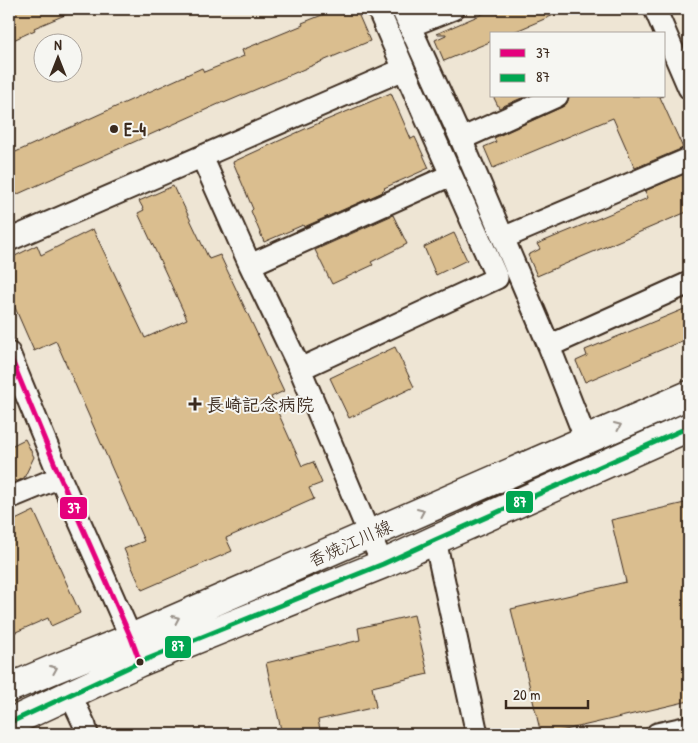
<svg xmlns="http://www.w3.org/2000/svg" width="698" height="743" viewBox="0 0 698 743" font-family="'Patrick Hand','Klee One',sans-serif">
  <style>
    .building { fill: #dabe8f; stroke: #3b2a1e }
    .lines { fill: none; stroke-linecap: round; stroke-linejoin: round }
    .minor-casing { stroke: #3b2a1e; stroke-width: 25 }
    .primary-casing { stroke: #3b2a1e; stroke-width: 31 }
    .minor { stroke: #f6f6f2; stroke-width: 21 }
    .primary { stroke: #f6f6f2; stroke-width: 28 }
    .bus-1-casing { stroke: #f6f6f2; stroke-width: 9 }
    .bus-2-casing { stroke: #f6f6f2; stroke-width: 9 }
    .bus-1 { stroke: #e5007d; stroke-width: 5 }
    .bus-2 { stroke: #00a651; stroke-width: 5 }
    .oneway { stroke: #989088 }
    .poi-dot { fill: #3b2a1e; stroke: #f6f6f2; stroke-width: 2 }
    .labels { text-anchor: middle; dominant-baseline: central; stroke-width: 4; stroke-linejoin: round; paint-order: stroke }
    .poi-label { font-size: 18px; font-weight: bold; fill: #3b2a1e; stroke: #f6f6f2; text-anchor: start }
    .street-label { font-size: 18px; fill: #3b2a1e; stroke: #f6f6f2 }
    .line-badge { stroke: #f6f6f2; stroke-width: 2 }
    .badge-label { font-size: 14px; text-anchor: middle; font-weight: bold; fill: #fff }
  </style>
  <rect width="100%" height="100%" fill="#eee5d4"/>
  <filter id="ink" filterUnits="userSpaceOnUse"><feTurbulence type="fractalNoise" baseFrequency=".02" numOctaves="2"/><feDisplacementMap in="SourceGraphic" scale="10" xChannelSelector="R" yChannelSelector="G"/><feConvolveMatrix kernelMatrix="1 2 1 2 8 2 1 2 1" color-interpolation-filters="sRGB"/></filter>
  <g filter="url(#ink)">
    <path class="building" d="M9,9H79L34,28L35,30L9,42Z
      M337,9H356L370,41L224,103L223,102L9,198V155L202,68L204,72L244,56L242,50L303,25L302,23Z
      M494,9H568L509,34H492V41L444,61L435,40L446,35V34H436Z
      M391,93L411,139L415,137L429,168L384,188L385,189L382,191L383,192L304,227L303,225L264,242L251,211L253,209L233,162L305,129Z
      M493,96H526L499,108Z
      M569,96H663L660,97L683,148L635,168L613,118L493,168L484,147L496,142L494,138L562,107L567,103Z
      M689,172V211L537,276L528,255L540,249L537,244L648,198L645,191Z
      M173,186L177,195L178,194L209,259L220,255L284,391L271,397L302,466L313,462L322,483L309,488L314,499L226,538L232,551L142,590L124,549L144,541L56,341L34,351L9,294V259L37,245L41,255L93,229L145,338L187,319L138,213L144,210L139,201Z
      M393,215L407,244L371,262L373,265L332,284L315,250Z
      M454,233L467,260L436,275L424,247Z
      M689,307V338L585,382L576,361L587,356L585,350Z
      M395,347L414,387L349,418L330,378Z
      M25,439L34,457L24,478L9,485V447Z
      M689,502V701L548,734H541L511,609L626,582L611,520Z
      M34,511L80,613L51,626L48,618L9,635V523Z
      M414,615L428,674L372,687L376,707L318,720L321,734H282L266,663L360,640L358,628Z"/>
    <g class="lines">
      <g class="minor-casing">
        <path id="minor" d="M378,9L404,69
          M402,9L461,139L549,346L586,440
          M655,9L689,88
          M410,26L453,9
          M461,139L557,96
          M202,157L250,265L300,369L369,534L383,564
          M503,238L689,159
          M9,240L404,69L497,278L300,369
          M250,265L451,175
          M549,346L689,283
          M9,353L60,477L131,638L136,652
          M9,498L60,477
          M435,540L477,734
          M70,694L85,726L87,734
          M657,734L689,727"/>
      </g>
      <g class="primary-casing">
        <path id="primary" d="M9,688L54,669L131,638L689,395
          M9,723L140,662L383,564L435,540L689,427"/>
      </g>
      <use href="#minor" class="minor"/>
      <use href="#primary" class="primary"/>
      <g class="bus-1-casing">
        <path id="bus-1" d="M9,353L60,477L131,638L140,662"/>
      </g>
      <g class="bus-2-casing">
        <path id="bus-2" d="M9,723L140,662L383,564L435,540L689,427"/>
      </g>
      <use href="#bus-1" class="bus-1"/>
      <use href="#bus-2" class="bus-2"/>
    </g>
    <defs><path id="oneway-chevron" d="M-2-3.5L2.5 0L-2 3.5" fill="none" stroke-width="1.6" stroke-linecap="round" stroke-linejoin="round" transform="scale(1.25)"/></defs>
    <g class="oneway">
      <use href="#oneway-chevron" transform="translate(618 426) rotate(-24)"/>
      <use href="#oneway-chevron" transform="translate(421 512) rotate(-24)"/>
      <use href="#oneway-chevron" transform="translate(176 619) rotate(-24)"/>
      <use href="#oneway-chevron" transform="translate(54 669) rotate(-23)"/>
    </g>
  </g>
  <g class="poi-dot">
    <circle cx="114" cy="129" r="5"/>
    <path d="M192.5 396.5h5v5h5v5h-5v5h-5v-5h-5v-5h5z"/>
    <circle cx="140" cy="662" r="4.5"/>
  </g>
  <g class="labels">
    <g class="poi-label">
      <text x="124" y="129">E-4</text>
      <text x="206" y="404">長崎記念病院</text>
    </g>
    <g class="street-label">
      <text transform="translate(350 543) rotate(-24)">香焼江川線</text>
    </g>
  </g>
  <g class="line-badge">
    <rect x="505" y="490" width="29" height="24" rx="5" fill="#00a651"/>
    <rect x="59" y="496" width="29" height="24" rx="5" fill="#e5007d"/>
    <rect x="164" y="635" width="28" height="24" rx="5" fill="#00a651"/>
  </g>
  <g class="badge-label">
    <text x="520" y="507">87</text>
    <text x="74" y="513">37</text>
    <text x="178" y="651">87</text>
  </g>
  <rect width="698" height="743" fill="none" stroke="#f6f6f2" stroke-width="30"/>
  <rect x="15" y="15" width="668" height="713" fill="none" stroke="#3b2a1e" stroke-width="2" filter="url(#ink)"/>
  <rect x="490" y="32" width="175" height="65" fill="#f6f6f2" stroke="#aba49d"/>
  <rect x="500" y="49" width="25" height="8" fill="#e5007d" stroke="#aba49d"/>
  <text x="536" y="58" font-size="15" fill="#3b2a1e">37</text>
  <rect x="500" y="74" width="25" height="8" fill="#00a651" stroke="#aba49d"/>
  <text x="536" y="82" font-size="15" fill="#3b2a1e">87</text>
  <g transform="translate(58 58)"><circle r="24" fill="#f6f6f2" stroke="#aba49d"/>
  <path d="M0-4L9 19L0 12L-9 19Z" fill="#3b2a1e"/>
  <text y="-8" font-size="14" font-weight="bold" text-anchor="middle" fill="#3b2a1e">N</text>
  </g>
  <path d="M506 700v8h82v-8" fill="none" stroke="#3b2a1e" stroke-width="2.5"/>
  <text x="513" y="700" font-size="15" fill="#3b2a1e" stroke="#f6f6f2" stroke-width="4" paint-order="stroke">20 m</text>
</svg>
